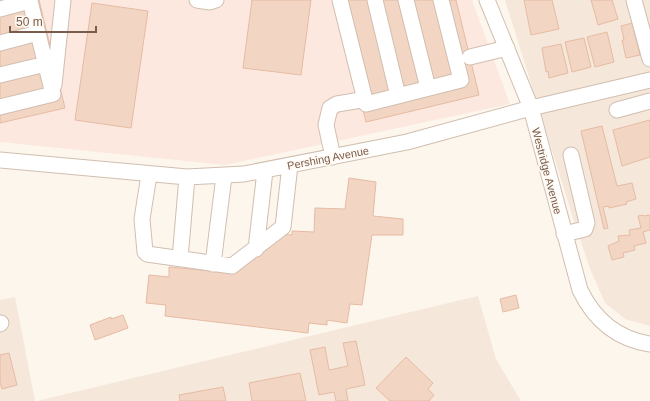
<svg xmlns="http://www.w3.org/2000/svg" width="650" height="401" viewBox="0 0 650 401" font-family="Arial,sans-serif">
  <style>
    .residential { fill: #f5e8da }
    .commercial { fill: #fde8e0 }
    .building { fill: #f3d5c3; stroke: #e6bba3 }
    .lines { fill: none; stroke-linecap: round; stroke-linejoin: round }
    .minor-casing { stroke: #d1beb0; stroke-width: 17 }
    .minor { stroke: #fff; stroke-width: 15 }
    .labels { text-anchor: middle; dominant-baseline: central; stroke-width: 3.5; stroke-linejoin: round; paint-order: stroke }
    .street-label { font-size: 11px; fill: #7a5c4d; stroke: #fffaf3 }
  </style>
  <rect width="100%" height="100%" fill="#fdf6ec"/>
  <path class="residential" d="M505,0H650V326L625,319L605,303L590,269L574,221Z
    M478,296L496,359L521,401H37Z
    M15,297L35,401H0V300Z"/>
  <path class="commercial" d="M0,0H472L510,104L225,165L0,142Z"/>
  <path class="building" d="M0,0H39L65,108L0,123Z
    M252,0H311L301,75L243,68Z
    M337,0H456L479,95L366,122Z
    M524,0H552L559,29L531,35Z
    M591,0H612L618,19L598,25Z
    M92,3L148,11L131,128L75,120Z
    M632,23L640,55L626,58L622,40H624L621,26Z
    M607,32L614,62L595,67L587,37Z
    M584,38L591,67L572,72L565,42Z
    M561,44L568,73L549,78L548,71L546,72L542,48Z
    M650,120V157L622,166L613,130Z
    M602,126L617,186L632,183L636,199L626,202L627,204L609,208V206L603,207L608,228L604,229L581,131Z
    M349,178L376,182L373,216L403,219V235H372L362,305L350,304L347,323L327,320V325L309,323L308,333L165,316L166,305L146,303L149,275L169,277V267L234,273L280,234L292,235V231L314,232L315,208L345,209Z
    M643,215L644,216L650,215V230L643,232L646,243L634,246L635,250L623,253L624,257L612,260L608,246L619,241L618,236L630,235L629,230L641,228L638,216Z
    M516,295L519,308L503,312L500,299Z
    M123,315L128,328L95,340L90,325L111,317V319Z
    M356,341L365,385L346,389L348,401H336L334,392L319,395L310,350L325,347L329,370L348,366L343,343Z
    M9,353L17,385L2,389L0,382V355Z
    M406,357L433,383L428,389L434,395L429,401H390L376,388Z
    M300,373L306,401H252L249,383Z
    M223,387L226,401H180L179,395Z"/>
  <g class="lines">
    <g class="minor-casing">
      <path id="minor" d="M197,0L210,2L216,0
        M340,0L366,104L461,80L441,0
        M375,0L398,96
        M406,0L428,88
        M487,0L531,108L580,290C594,319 617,339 650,344
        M634,0L650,59
        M0,9L30,1L53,94
        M0,43L38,33
        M470,57L507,48
        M0,75L46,64
        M54,85L63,0
        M0,107L53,94
        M617,110L650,101
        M333,157L326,125L330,108L337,104L361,100
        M0,160L187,177L244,174L407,142L531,108L650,80
        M149,175L142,219L145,252L147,254L232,266L283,227L290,165
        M564,234L585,229L587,223L571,155
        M256,249L265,171
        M180,259L187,177
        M213,264L224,176
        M0,324L1,323"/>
    </g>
    <use href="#minor" class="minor"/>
  </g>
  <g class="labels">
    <g class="street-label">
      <text transform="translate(328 158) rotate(-11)">Pershing Avenue</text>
      <text transform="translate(547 171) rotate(75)">Westridge Avenue</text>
    </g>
  </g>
  <path d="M10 26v6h86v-6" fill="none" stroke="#7a5c4d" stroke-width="2"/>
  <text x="16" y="26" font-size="12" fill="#7a5c4d" stroke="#fffaf3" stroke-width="3" paint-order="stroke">50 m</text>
</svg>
